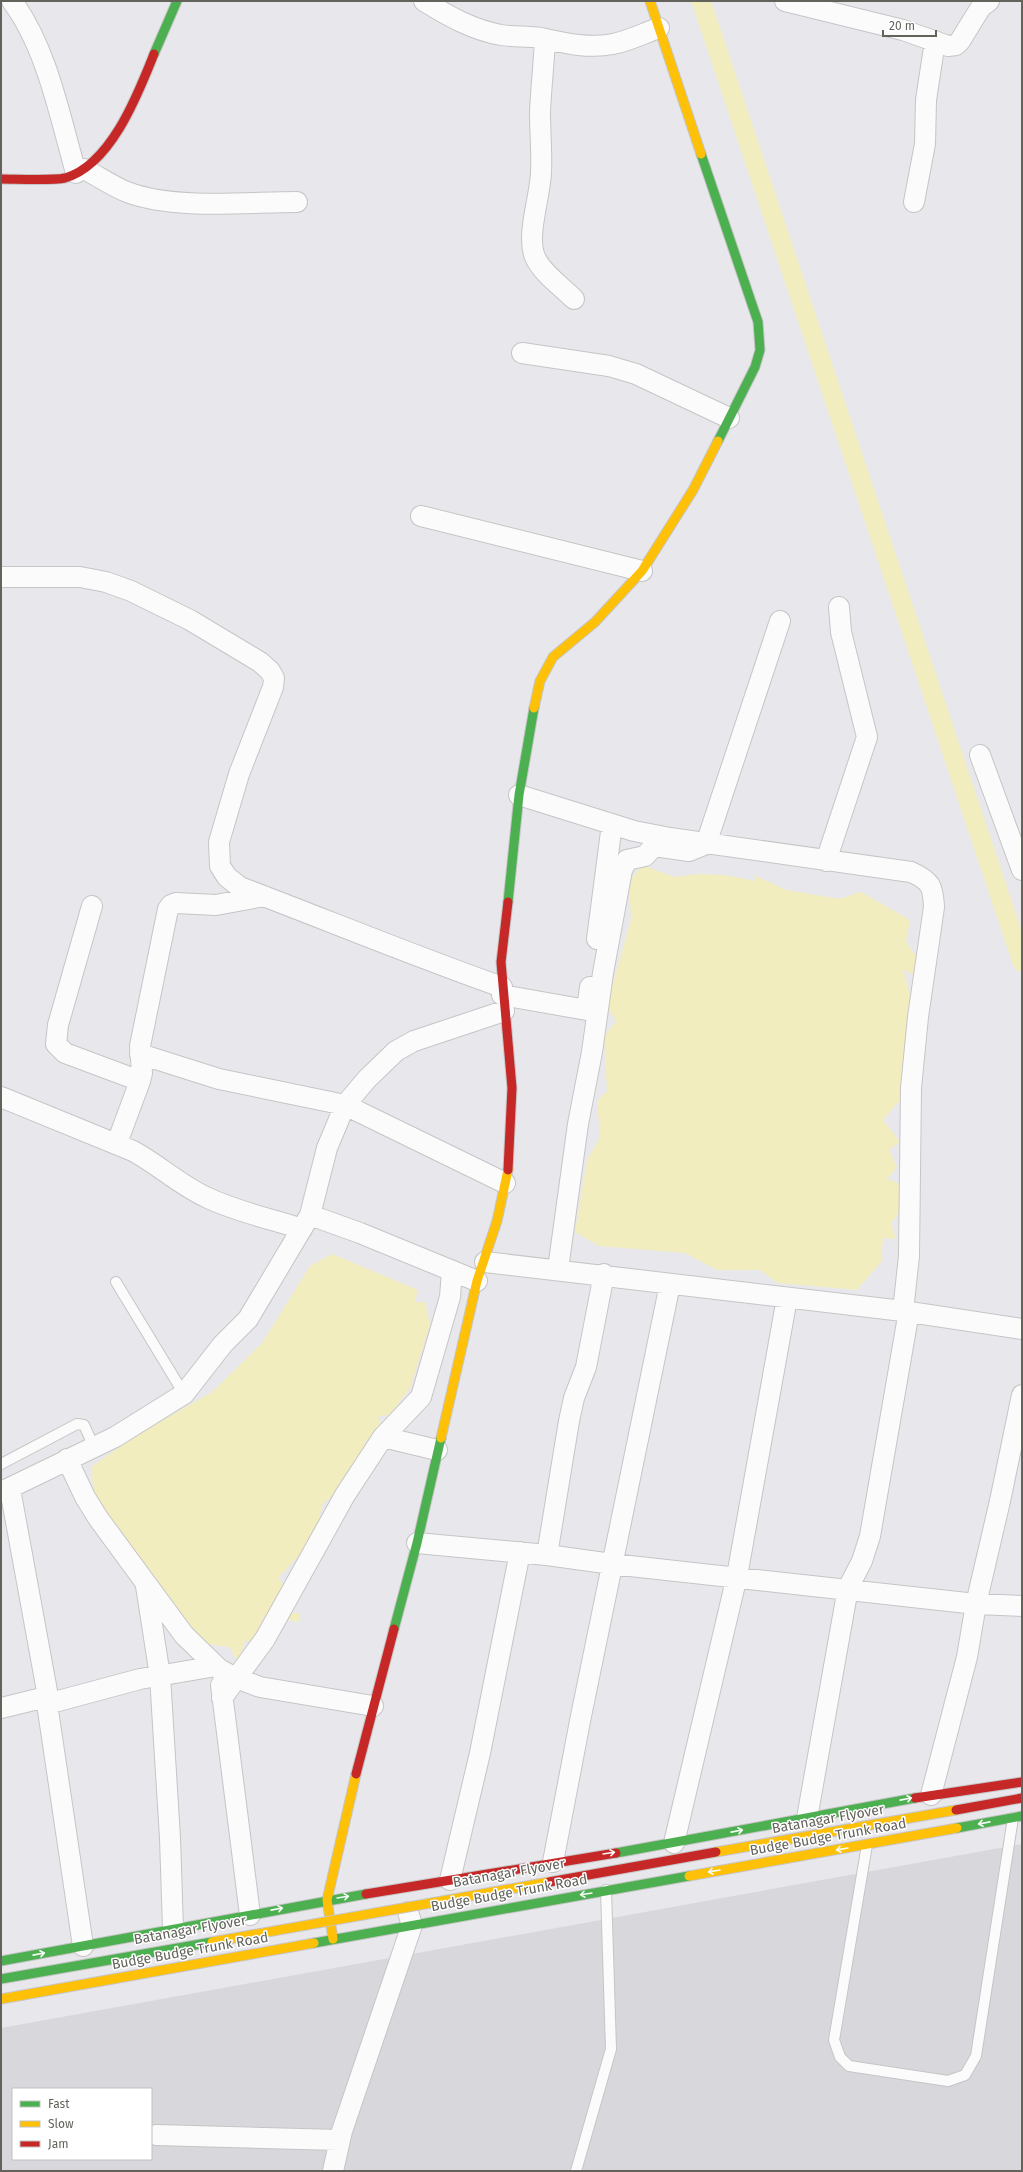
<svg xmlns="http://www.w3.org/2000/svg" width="1023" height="2172" viewBox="0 0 1023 2172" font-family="'Fira Sans',sans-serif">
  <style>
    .industrial { fill: #d8d7db; fill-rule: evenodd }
    .water { fill: #f2edbf }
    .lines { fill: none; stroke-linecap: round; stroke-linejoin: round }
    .canal { stroke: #f2edbf; stroke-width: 19 }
    .lane-casing { stroke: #c6c5c6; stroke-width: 12 }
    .street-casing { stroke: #c6c5c6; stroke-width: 22 }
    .fast-casing { stroke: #c6c5c6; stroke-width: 11 }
    .slow-casing { stroke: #c6c5c6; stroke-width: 11 }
    .jam-casing { stroke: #c6c5c6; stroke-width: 11 }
    .lane { stroke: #fcfbfc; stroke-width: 10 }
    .street { stroke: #fcfbfc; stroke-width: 20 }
    .fast { stroke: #4caf50; stroke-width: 9 }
    .slow { stroke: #ffc107; stroke-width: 9 }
    .jam { stroke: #c62828; stroke-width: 9 }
    .fast-bridge-casing { stroke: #c6c5c6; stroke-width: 11; stroke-linecap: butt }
    .slow-bridge-casing { stroke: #c6c5c6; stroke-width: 11; stroke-linecap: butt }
    .jam-bridge-casing { stroke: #c6c5c6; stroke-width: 11; stroke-linecap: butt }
    .fast-bridge { stroke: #4caf50; stroke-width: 9 }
    .slow-bridge { stroke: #ffc107; stroke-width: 9 }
    .jam-bridge { stroke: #c62828; stroke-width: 9 }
    .oneway { stroke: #f6fbf6 }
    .labels { text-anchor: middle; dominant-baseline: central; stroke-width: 3; stroke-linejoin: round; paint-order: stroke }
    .street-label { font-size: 14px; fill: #63635c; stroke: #fff }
  </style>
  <rect width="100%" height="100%" fill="#e8e7eb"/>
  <path class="industrial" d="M1022,1844V2171H1V2028ZM13,2089H151V2159H13Z"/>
  <path class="water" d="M642,865L674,877L697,874L724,875L756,881L754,875L786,890L839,899L861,892L910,920L906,942L919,961L913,975L903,969L912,1002L900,1100L883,1120L900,1142L889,1150L897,1167L887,1179L908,1187L910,1199L891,1223L896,1239L883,1238L881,1262L857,1290L777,1283L760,1270H717L685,1253L599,1246L575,1232L587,1160L600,1137L597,1101L607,1091L604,1036L616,1022L601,995L612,987L631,919L629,882Z
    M332,1254L418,1290L415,1302H425L430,1325L410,1388L390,1415L378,1416L384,1434L365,1440V1464L322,1505L315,1538L278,1578L290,1592L275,1613H299L300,1622L264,1616L259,1627L275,1641H245L238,1663L230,1647L207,1644L178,1618L94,1495L91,1467L128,1441L127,1431L139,1434L212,1392L262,1343L310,1266Z"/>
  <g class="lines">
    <path class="canal" d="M701,1L1022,962"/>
    <g class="lane-casing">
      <path id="lane" d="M116,1282L184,1394
        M1,1464L77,1424L84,1425L94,1447
        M867,1845L834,2040L840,2057L849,2066L948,2081L965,2075L976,2056L1013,1818
        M576,2171L611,2049L606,1890"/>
    </g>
    <g class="street-casing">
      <path id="street" d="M12,1C47,48 60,117 76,173
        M424,1C448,16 473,30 501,35C514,37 528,36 541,38C564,43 589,49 613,44C629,41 644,33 659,28
        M785,1L903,30L948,46L956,45L960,41L981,7L989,1
        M545,39C544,63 541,88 540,112C540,132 542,152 541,173C540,197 526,236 535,257C542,273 562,287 574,299
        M84,169C98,176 112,186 127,192C174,210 247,202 297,202
        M914,202L925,144L926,100L935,41
        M522,353L609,366L636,374L729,418
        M421,516L642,571
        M1,577H80L106,582L131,591L190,620L260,662L270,671L274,678L273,687L239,774L219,842L220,866L227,877L240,887C327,920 414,956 502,987
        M980,755L1022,870
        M519,795L634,831L670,838L911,872C931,881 933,886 934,907L918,1017L911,1088L909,1256L903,1311
        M826,861L867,737L841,632L839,607
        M92,906L58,1025L56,1044L65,1053L140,1081
        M597,939L612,824
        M502,995L587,1010L590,987
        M140,1054L219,1079L345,1105L505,1183
        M1,1097L133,1151C159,1165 181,1186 208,1198C238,1212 271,1219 302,1229
        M117,1143L140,1081L142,1073L140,1046L168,909L171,905L176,903L216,905L264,896
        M485,1262L903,1311L1022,1329
        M558,1269L578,1124L592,1052L603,973L622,870L627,860L645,856L654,846L689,851L706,844L780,621
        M477,1281L360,1233L310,1215L327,1148L345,1105L367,1079L396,1051L414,1041L504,1011
        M383,1437L437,1450
        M67,1459L85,1497L98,1518L184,1635L219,1669L236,1678L260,1687L373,1706
        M1,1492L115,1437L184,1394L223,1344L248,1319L310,1215
        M417,1543L547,1555L612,1564L976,1604L1022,1606
        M547,1555L569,1421L574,1398L586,1367L604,1274
        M146,1586L160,1676L170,1838L173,1929
        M221,1685L250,1915
        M46,1697L83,1946
        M222,1698L265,1639L345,1495L383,1437L421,1397L450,1297L452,1271
        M47,1704L140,1679L216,1666
        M1,1708L46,1697L47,1691L10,1489
        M931,1795L967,1657L976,1604L1000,1501L1022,1395
        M807,1818L848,1588L862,1561L870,1536L909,1311
        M674,1843L737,1576L787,1298
        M553,1862L581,1716L670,1284
        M450,1880L480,1753L520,1552
        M156,2135L339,2140
        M333,2171L342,2131L412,1925L408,1912"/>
    </g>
    <g class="fast-casing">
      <path id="fast" d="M154,54L177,1
        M701,154L758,322L760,350L755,367L718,441
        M508,902L519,795L534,708
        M394,1629L417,1543L441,1438
        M957,1828L1022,1816
        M616,1853L915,1798
        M314,1943L689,1876
        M1,1961L366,1894"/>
    </g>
    <g class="slow-casing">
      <path id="slow" d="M650,1L701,154
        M534,708L540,681L553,657L595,622L642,571L693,490L718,441
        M441,1438L477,1281L497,1221L508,1170
        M689,1876L957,1828
        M333,1939L327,1900L356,1774
        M1,1999L314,1943"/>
    </g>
    <g class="jam-casing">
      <path id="jam" d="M1,179C16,179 52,181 65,178C111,165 138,94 154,54
        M508,902L501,962L512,1088L508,1170
        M356,1774L394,1629
        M915,1798L1022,1782
        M366,1894L616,1853"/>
    </g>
    <use href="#lane" class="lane"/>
    <use href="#street" class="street"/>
    <use href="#fast" class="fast"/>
    <use href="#slow" class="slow"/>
    <use href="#jam" class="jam"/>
    <g class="fast-bridge-casing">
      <path id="fast-bridge" d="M1,1979L212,1942"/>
    </g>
    <g class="slow-bridge-casing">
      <path id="slow-bridge" d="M716,1852L956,1810
        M212,1942L549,1882"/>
    </g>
    <g class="jam-bridge-casing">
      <path id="jam-bridge" d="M956,1810L1022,1798
        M549,1882L716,1852"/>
    </g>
    <use href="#fast-bridge" class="fast-bridge"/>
    <use href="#slow-bridge" class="slow-bridge"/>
    <use href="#jam-bridge" class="jam-bridge"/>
  </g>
  <defs><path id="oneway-shaft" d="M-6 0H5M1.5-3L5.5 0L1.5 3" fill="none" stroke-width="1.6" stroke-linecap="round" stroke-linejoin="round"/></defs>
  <g class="oneway">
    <use href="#oneway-shaft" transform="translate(906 1799) rotate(-11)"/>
    <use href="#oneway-shaft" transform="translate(984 1823) rotate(169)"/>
    <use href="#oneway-shaft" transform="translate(737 1831) rotate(-11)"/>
    <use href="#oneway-shaft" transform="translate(842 1849) rotate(170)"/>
    <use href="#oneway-shaft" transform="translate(609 1853) rotate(-9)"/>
    <use href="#oneway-shaft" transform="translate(714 1871) rotate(170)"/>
    <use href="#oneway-shaft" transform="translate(586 1894) rotate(171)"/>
    <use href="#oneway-shaft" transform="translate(343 1897) rotate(-9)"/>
    <use href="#oneway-shaft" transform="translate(277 1909) rotate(-11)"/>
    <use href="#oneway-shaft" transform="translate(39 1954) rotate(-11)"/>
  </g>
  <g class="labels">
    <g class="street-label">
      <text transform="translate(828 1819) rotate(-10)">Batanagar Flyover</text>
      <text transform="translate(828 1837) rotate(-10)">Budge Budge Trunk Road</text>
      <text transform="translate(509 1873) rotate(-10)">Batanagar Flyover</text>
      <text transform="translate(509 1893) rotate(-10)">Budge Budge Trunk Road</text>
      <text transform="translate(190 1930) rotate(-10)">Batanagar Flyover</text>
      <text transform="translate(190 1951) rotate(-10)">Budge Budge Trunk Road</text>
    </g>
  </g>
  <rect width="1023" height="2172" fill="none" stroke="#63635c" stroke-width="4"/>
  <rect x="12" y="2088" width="140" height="72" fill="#ffffff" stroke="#c1c1be"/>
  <rect x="20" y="2101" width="20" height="6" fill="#4caf50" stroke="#c1c1be"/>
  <text x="48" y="2108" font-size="12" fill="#63635c">Fast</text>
  <rect x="20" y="2121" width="20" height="6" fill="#ffc107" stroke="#c1c1be"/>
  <text x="48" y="2128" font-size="12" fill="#63635c">Slow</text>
  <rect x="20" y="2141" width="20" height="6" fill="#c62828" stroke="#c1c1be"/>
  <text x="48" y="2148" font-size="12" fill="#63635c">Jam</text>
  <path d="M883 30v6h53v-6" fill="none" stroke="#63635c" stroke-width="2"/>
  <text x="889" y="30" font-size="12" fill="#63635c" stroke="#ffffff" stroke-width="3" paint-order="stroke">20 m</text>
</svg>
